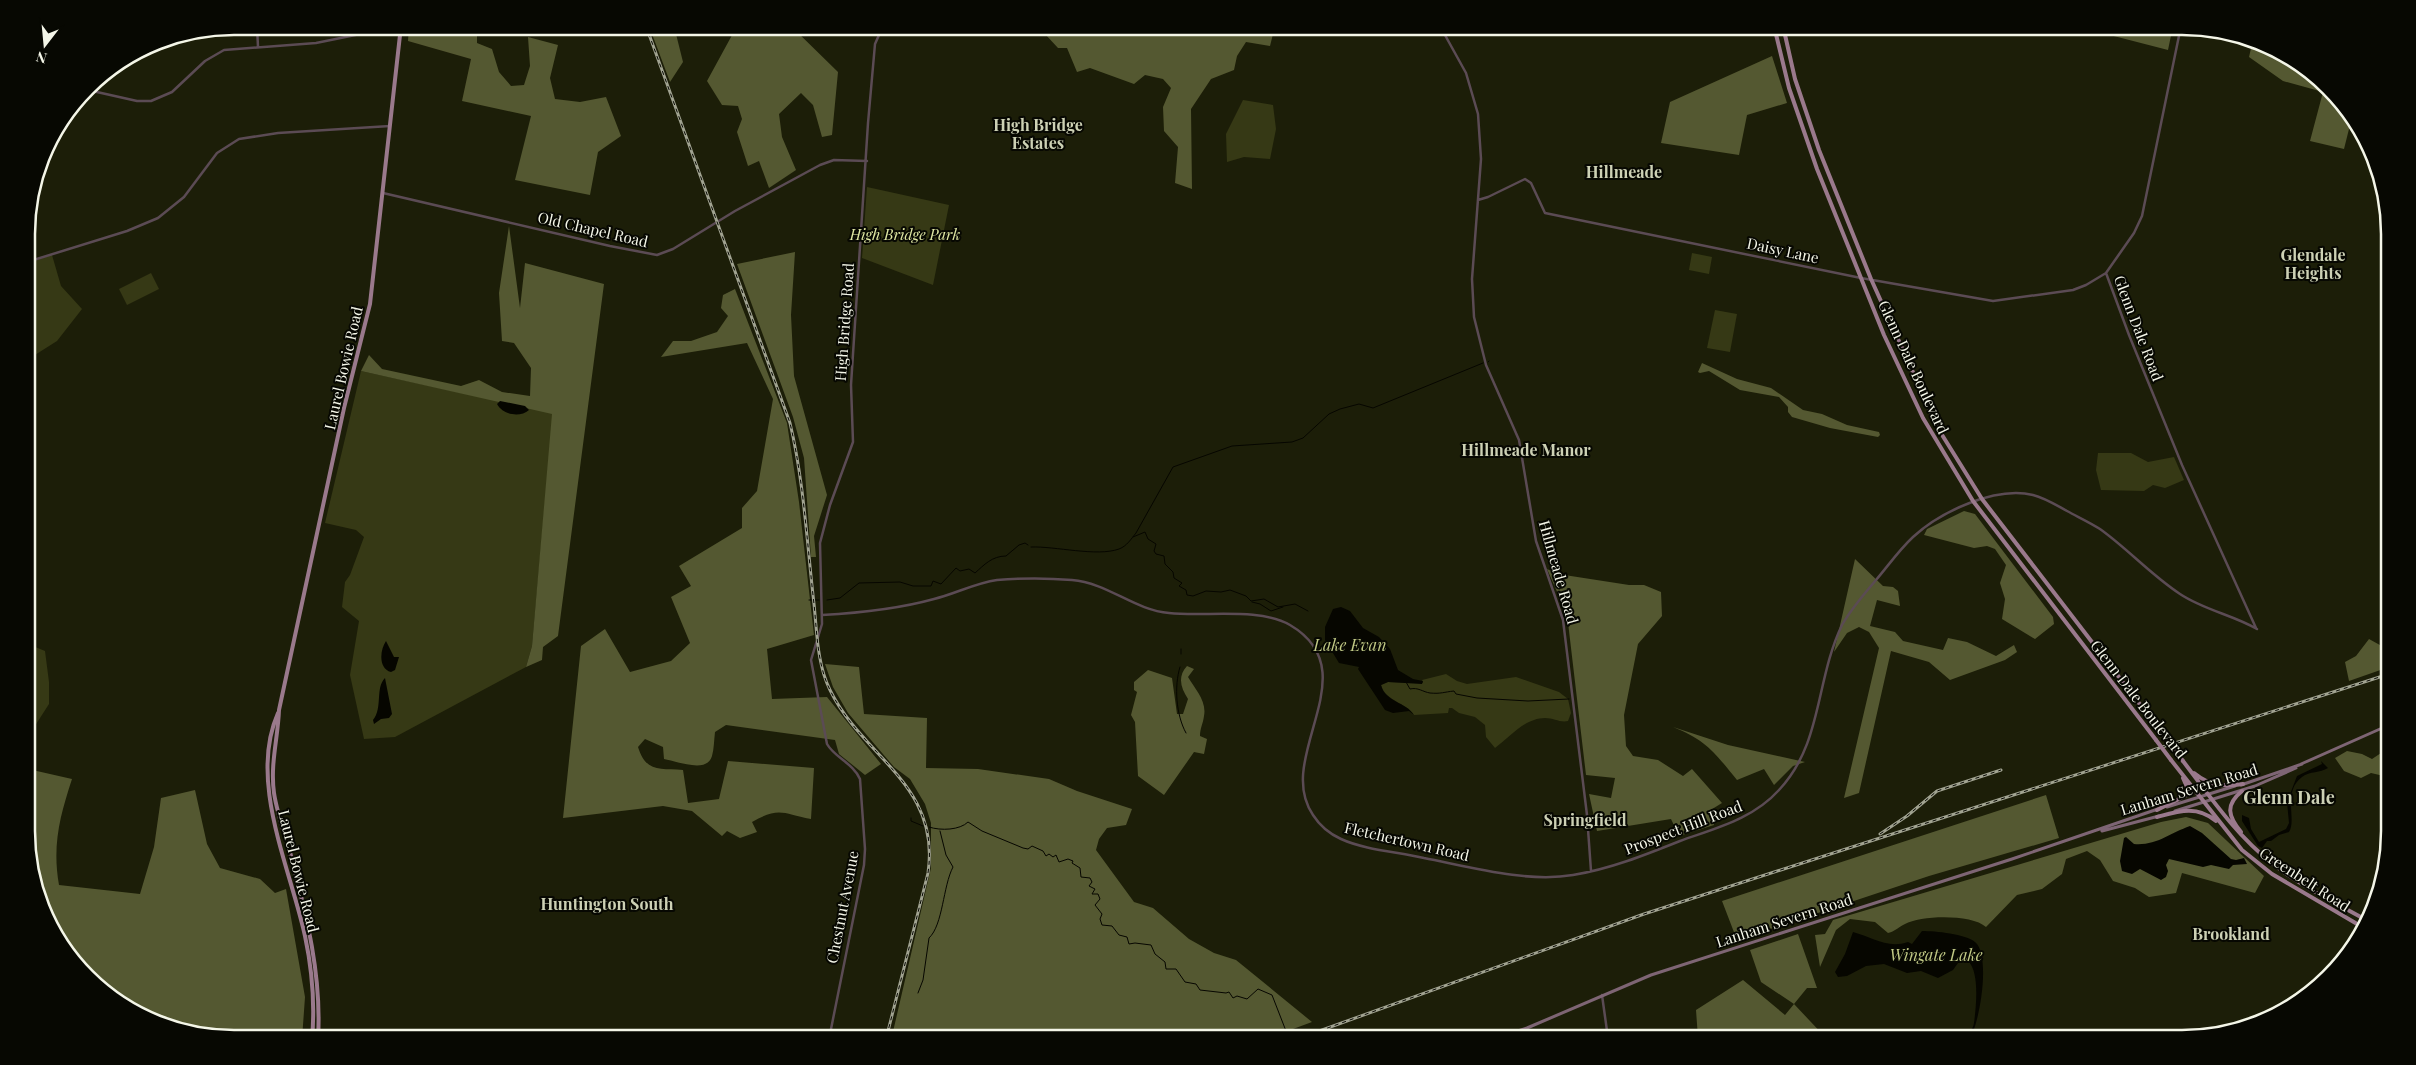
<svg xmlns="http://www.w3.org/2000/svg" width="2416" height="1065" viewBox="0 0 2416 1065" font-family="'Playfair Display',serif">
  <style>
    .green { fill: #363915 }
    .forest { fill: #545831 }
    .water { fill: #060600 }
    .lines { fill: none; stroke-linecap: round; stroke-linejoin: round }
    .stream { stroke: #060600; stroke-width: 1 }
    .tertiary { stroke: #5b4b54; stroke-width: 2.5 }
    .secondary { stroke: #7e6574; stroke-width: 3 }
    .primary { stroke: #9a798c; stroke-width: 4 }
    .rail-casing { stroke: #a1a391; stroke-width: 3 }
    .rail { stroke: #070802; stroke-width: 1; stroke-dasharray: 4; stroke-linecap: butt }
    .primary-bridge { stroke: #9a798c; stroke-width: 4 }
    .labels { text-anchor: middle; dominant-baseline: central; stroke-width: 4; stroke-linejoin: round; paint-order: stroke }
    .street-label { font-size: 15px; fill: #f4f6e8; stroke: #070802 }
    .park-label { font-size: 15px; font-style: italic; fill: #e0e8a4; stroke: #070802 }
    .neighbourhood-label { font-size: 16px; font-weight: bold; fill: #cdd1b5; stroke: #070802 }
    .water-label { font-size: 16px; font-style: italic; fill: #c2ca86; stroke: #070802 }
    .quarter-label { font-size: 18px; font-weight: bold; fill: #cdd1b5; stroke: #070802 }
    .rim { fill: none; stroke: #f4f6e8; stroke-width: 2.5 }
  </style>
  <rect width="100%" height="100%" fill="#1c1e08"/>
  <path class="green" d="M1243,100L1273,105L1276,129L1270,159L1244,157L1227,162L1226,134Z
    M867,187L949,205L933,285L862,258Z
    M1692,253L1712,257L1709,274L1689,270Z
    M52,255L61,286L82,309L57,341L27,360V263Z
    M151,273L159,289L127,305L119,289Z
    M1715,310L1737,314L1730,352L1707,348Z
    M361,371L553,413L532,646L526,667L395,737L364,739L350,675L359,621L342,607L345,582L350,575L364,537L356,530L325,523Z
    M2098,453H2131L2148,462L2174,457L2184,480L2165,488L2153,485L2144,491L2101,490L2096,470Z
    M28,644L45,651L49,682V704L31,732L28,730Z
    M1446,674L1457,681L1467,684L1516,677L1559,692L1568,699L1571,713L1568,721C1560,723 1554,718 1545,718C1525,718 1510,737 1495,748L1486,737L1485,725L1475,717L1459,713L1452,708H1449L1448,713L1414,715C1406,702 1386,702 1381,685L1388,682L1423,683L1422,680Z"/>
  <path class="forest" d="M409,26H477V43L492,49L499,72L511,86L524,85L530,66L528,37L558,45L550,78L555,99L580,102L606,97L621,136L598,152L590,195L515,180L531,116L462,101L471,59L408,41Z
    M649,26H674L683,62L670,82Z
    M737,26H791L838,72L832,135L822,137L813,105L801,93L779,114L782,137L796,170L769,188L759,161L748,166L737,132L742,119L738,106L722,105L707,81Z
    M1011,26H1168L1207,32L1223,26H1275L1270,46L1246,42L1237,56L1234,70L1211,79L1191,109L1192,189L1175,183L1178,147L1164,131L1163,107L1171,88L1163,79L1145,75L1134,84L1090,68L1077,72L1067,48H1058L1045,34Z
    M2107,26H2173L2168,50L2106,34Z
    M2253,40L2261,42C2295,61 2332,82 2352,117L2344,149L2310,141L2323,92L2283,81L2249,57Z
    M1772,56L1787,103L1747,115L1739,155L1661,143L1670,102Z
    M509,226L520,308L525,263L604,284L558,636L543,647L542,660L526,667L532,646L552,414L361,371L369,355L382,369L461,386L479,380L502,392L530,396L531,368L514,343L502,341L499,293Z
    M795,252L791,315L794,376L827,495L814,536L816,557H811L804,458L793,417L737,264Z
    M735,289L787,423L799,502L814,635L767,649L772,699L827,697L881,764L865,775L839,754L835,740L726,725L715,732C714,740 714,749 712,756C707,774 677,761 664,759L663,747L645,739L638,747C646,773 660,768 683,770L688,803L719,799L728,761L814,768L811,819C783,814 780,806 752,822L757,832L740,838L727,831L722,836L692,811L663,806L563,818L581,646L605,629L630,672L671,661L690,643L671,597L691,586L679,566L742,528V508L757,491L773,399L747,343L661,357L673,341H691L717,332L728,316L721,308L723,295Z
    M1702,363L1737,379L1771,388L1803,410L1822,414L1847,425L1879,432L1880,435L1878,437L1830,428L1792,417L1788,412V407L1779,397L1740,390L1709,371L1700,373L1698,372Z
    M1964,511L1975,514L2053,617L2054,624L2035,639L2002,619L2005,599L2000,583L2006,565L1995,549L1987,546L1974,548L1924,535L1927,529Z
    M1855,559L1883,586L1893,587L1898,591L1900,606L1877,600L1870,626L1895,632L1903,641L1943,650L1948,638L1967,642L1996,656L2014,645L2017,652L2005,660L1950,680L1929,662L1891,651L1859,793L1844,798L1879,648L1869,632L1859,627L1847,633L1834,652Z
    M1547,569L1558,574L1629,585H1644L1661,592L1662,616L1638,644L1624,715L1626,746L1633,756L1658,760L1683,776L1692,769L1722,803L1709,811L1714,825L1679,836L1671,819L1597,831L1589,794L1611,798L1615,778L1586,775L1567,614Z
    M2369,639L2389,650V667L2349,681L2345,662L2356,656Z
    M825,664L859,667L864,714L927,718L926,768L978,769L1049,779L1077,791L1132,809L1126,825L1107,828L1099,839L1096,850L1134,902L1153,908L1189,939L1214,953L1236,960L1312,1022L1266,1039H900L892,1036L931,868V823L925,804L910,779L894,767L848,713L833,687Z
    M1187,666L1194,669L1188,677C1195,689 1207,701 1204,716C1203,724 1200,728 1200,736L1207,739L1204,754L1194,752L1164,795L1138,776L1135,722L1131,715L1137,692L1134,690V682L1148,670L1172,678L1177,714H1183L1188,699C1181,688 1177,677 1187,666Z
    M1673,727L1728,745L1805,762L1793,766L1774,785L1764,769L1737,780C1715,753 1706,740 1673,727Z
    M2390,747V795L2388,777L2371,773L2361,778L2344,771L2335,758L2347,751L2362,754L2372,759Z
    M28,769L72,779C60,816 52,845 59,885L140,894L154,847L161,798L195,790L207,844L220,868L260,879L275,893L286,889L305,997L302,1039H234L155,1023L108,996L69,958L42,911L28,858Z
    M2046,795L2059,838L1929,876L1737,940L1722,901Z
    M2186,817L2208,823L2264,876L2255,893L2182,873L2176,893L2149,897L2135,888L2113,881L2100,860L2087,851L2066,859L2062,874L2042,889L2017,895L1986,927C1972,914 1921,915 1905,924C1898,927 1896,931 1888,933L1875,922L1850,919L1836,930L1820,967L1815,935L1825,934L1833,920L2161,822Z
    M1798,934L1817,988H1807L1794,1004L1826,1038H1698L1696,1010L1743,980L1785,1015L1794,1004L1761,982L1750,950Z"/>
  <path class="water" d="M500,401L525,406L529,410C520,418 503,415 497,404Z
    M1341,607L1350,611L1363,628L1379,637L1390,649L1398,670L1413,679L1423,681L1422,684L1388,682L1381,685C1385,702 1406,702 1414,715L1409,711L1393,713L1385,710L1358,669L1359,667L1339,663L1325,640V627L1333,609Z
    M386,641L394,657H399L395,670L391,672C378,668 380,650 386,641Z
    M385,678L392,714L389,718L381,719L374,724L373,720C383,708 375,688 385,678Z
    M2321,761L2328,768C2320,773 2310,771 2302,777C2282,792 2297,820 2289,832L2279,835L2271,841H2267L2262,848L2258,846L2242,821V815L2249,818L2251,829L2259,842L2286,829L2289,823L2287,802L2297,776L2322,764Z
    M2190,826L2202,833L2231,859L2236,860L2244,858L2247,864L2233,865L2229,869L2211,865L2203,867L2169,859L2166,865L2168,871L2166,877L2161,880L2140,869L2132,874L2122,871L2120,861L2124,838L2126,837L2134,844C2156,846 2170,833 2190,826Z
    M1922,931C1935,931 1966,934 1975,942C1991,955 1980,1022 1970,1038H1967C1969,1033 1973,1029 1974,1023C1976,1008 1980,972 1968,961L1958,963L1953,970L1938,978L1921,971L1907,973L1884,964L1866,966L1847,976L1838,977L1835,972L1845,954L1853,932C1872,937 1887,949 1908,942L1912,944Z"/>
  <g class="lines">
    <path class="stream" d="M1488,362L1489,361
      M1133,537L1145,532L1148,539L1156,544L1154,551L1156,554L1164,556L1165,564L1173,572L1174,578L1182,583L1179,586L1186,590L1187,595L1193,596L1206,591L1221,592L1230,590L1246,596L1251,601L1264,599L1278,607L1295,604L1308,611
      M1031,547C1055,546 1097,557 1119,549C1127,546 1131,539 1136,533L1173,467L1232,446L1292,442L1303,438L1329,414L1340,409L1359,404L1373,408L1483,363
      M809,600H811
      M815,600H819
      M827,600L840,598L859,583L900,582L913,586H931L933,581L941,584L956,568L960,571L969,569L975,573C984,565 992,556 1006,556L1019,545L1025,543L1028,545
      M1252,602L1260,604L1271,611L1283,607
      M1181,654V649
      M1180,667C1174,686 1176,715 1186,733
      M1406,682L1410,689C1418,687 1423,692 1430,693C1441,694 1444,692 1454,691L1456,694L1477,698L1528,701L1569,699
      M911,818V821L923,826
      M929,827C941,831 960,830 968,822L982,831L1023,848L1028,849L1032,846L1043,851L1046,856L1049,854L1053,857L1056,855L1059,862L1068,859L1073,861L1072,863L1080,868L1081,877L1090,878L1092,882L1089,886L1095,889L1092,894H1098L1100,899L1095,905L1102,914L1100,919L1102,925L1112,926L1119,935L1127,937L1129,944L1135,943L1151,945L1155,954L1165,962L1166,969H1176L1185,982L1196,984L1200,990L1226,993L1229,992L1233,998L1237,996L1247,999L1258,989L1272,995L1286,1031
      M918,993L923,980L929,938C943,925 943,886 953,867L946,855L940,831"/>
    <path class="tertiary" d="M257,26L258,47
      M1440,26L1466,73L1478,114L1481,159L1472,279L1474,317L1486,365L1519,440L1536,541L1563,620L1587,815L1591,871
      M88,90L137,101H151L172,92L205,61L224,50L316,43L375,31L400,33
      M383,193L610,246L657,255L673,249L735,211L820,165L834,160L867,161
      M1478,200L1488,197L1525,179L1531,183L1545,213L1861,278L1993,301L2073,290L2086,285L2106,273L2134,233L2142,216L2181,26
      M27,262L127,231L158,218L184,197L217,153L239,139L278,133L390,126
      M2106,273L2129,335L2182,465L2256,628
      M822,615C859,613 898,609 934,599C955,594 975,583 997,580C1021,578 1048,578 1072,580C1108,583 1134,610 1169,613C1205,617 1259,607 1290,625C1370,672 1273,757 1313,815C1320,826 1330,834 1341,839C1365,850 1399,852 1424,858C1470,867 1527,883 1573,875C1610,869 1645,855 1680,841C1716,828 1753,819 1779,790C1823,743 1815,681 1842,625C1851,609 1864,594 1876,580C1888,566 1899,550 1913,537C1940,512 1995,486 2033,495C2045,498 2056,505 2067,511C2078,517 2089,522 2100,529C2128,549 2151,575 2180,594C2204,610 2233,615 2257,629
      M1602,995L1608,1038
      M829,1039L864,865L865,849L860,779C853,763 835,758 827,744L811,660L822,624L820,543L830,505L853,442L851,385L868,123L875,44L883,26"/>
    <path class="secondary" d="M2301,764L2389,725
      M2241,785L2302,764
      M2167,807L2235,786
      M2175,811L2255,786L2296,768
      M2102,831L2159,816
      M1496,1038L1527,1028L1651,975L2012,859L2158,809"/>
    <path class="primary" d="M1774,26L1789,88L1817,169L1884,335L1923,418L1973,501L2156,740
      M1783,26L1795,79L1819,150L1871,279L1939,430L1982,499L2165,737
      M278,713C248,781 290,867 305,936C312,969 315,1005 312,1039
      M2171,760L2242,850L2272,874L2364,928
      M2183,761C2211,798 2236,835 2273,864C2302,887 2336,903 2368,921
      M2194,773C2210,786 2224,787 2243,784
      M2157,810L2185,796L2187,787L2183,778
      M2157,817C2179,811 2197,805 2216,821
      M2241,832C2228,816 2225,805 2242,791
      M318,1039C322,974 306,914 290,852C284,832 277,813 274,793C270,764 278,738 279,710L344,408L370,304L401,26"/>
    <g class="rail-casing">
      <path id="rail" d="M646,26L790,423C804,482 807,544 814,604C817,632 817,664 830,690C863,758 941,784 928,873L886,1039
        M1880,834L1907,816L1937,791L2001,770
        M1297,1039L1644,914L2389,674"/>
    </g>
    <use href="#rail" class="rail"/>
    <path class="primary-bridge" d="M2165,737L2183,761
      M2156,740L2171,760"/>
  </g>
  <g class="labels">
    <g class="street-label">
      <text transform="translate(593 229) rotate(13)">Old Chapel Road</text>
      <text transform="translate(1783 250) rotate(12)">Daisy Lane</text>
      <text transform="translate(844 322) rotate(-86)">High Bridge Road</text>
      <text transform="translate(2139 328) rotate(69)">Glenn Dale Road</text>
      <text transform="translate(1914 367) rotate(65)">Glenn Dale Boulevard</text>
      <text transform="translate(343 368) rotate(-77)">Laurel Bowie Road</text>
      <text transform="translate(1559 572) rotate(74)">Hillmeade Road</text>
      <text transform="translate(2139 699) rotate(52)">Glenn Dale Boulevard</text>
      <text transform="translate(2189 789) rotate(-17)">Lanham Severn Road</text>
      <text transform="translate(1683 827) rotate(-21)">Prospect Hill Road</text>
      <text transform="translate(1407 841) rotate(13)">Fletchertown Road</text>
      <text transform="translate(299 871) rotate(76)">Laurel Bowie Road</text>
      <text transform="translate(2305 879) rotate(33)">Greenbelt Road</text>
      <text transform="translate(842 907) rotate(-79)">Chestnut Avenue</text>
      <text transform="translate(1784 920) rotate(-18)">Lanham Severn Road</text>
    </g>
    <g class="park-label">
      <text x="905" y="234">High Bridge Park</text>
    </g>
    <g class="neighbourhood-label">
      <text x="1038" y="124">High Bridge<tspan x="1038" dy="18">Estates</tspan></text>
      <text x="1624" y="171">Hillmeade</text>
      <text x="2313" y="254">Glendale<tspan x="2313" dy="18">Heights</tspan></text>
      <text x="1526" y="449">Hillmeade Manor</text>
      <text x="1585" y="819">Springfield</text>
      <text x="607" y="903">Huntington South</text>
      <text x="2231" y="933">Brookland</text>
    </g>
    <g class="water-label">
      <text x="1350" y="644">Lake Evan</text>
      <text x="1936" y="954">Wingate Lake</text>
    </g>
    <g class="quarter-label">
      <text x="2289" y="797">Glenn Dale</text>
    </g>
  </g>
  <path d="M0 0H2416V1065H0ZM234 35H2182A199 199 0 0 1 2381 234V831A199 199 0 0 1 2182 1030H234A199 199 0 0 1 35 831V234A199 199 0 0 1 234 35Z" fill="#070802" fill-rule="evenodd"/>
  <path class="rim" d="M234 35H2182A199 199 0 0 1 2381 234V831A199 199 0 0 1 2182 1030H234A199 199 0 0 1 35 831V234A199 199 0 0 1 234 35Z"/>
  <g transform="translate(45 45) rotate(196)" stroke="#070802" stroke-width="4" paint-order="stroke">
  <path d="M0-4L9 19L0 12L-9 19Z" fill="#f4f6e8"/>
  <text y="-8" font-size="14" font-weight="bold" text-anchor="middle" fill="#f4f6e8">N</text>
  </g>
</svg>
